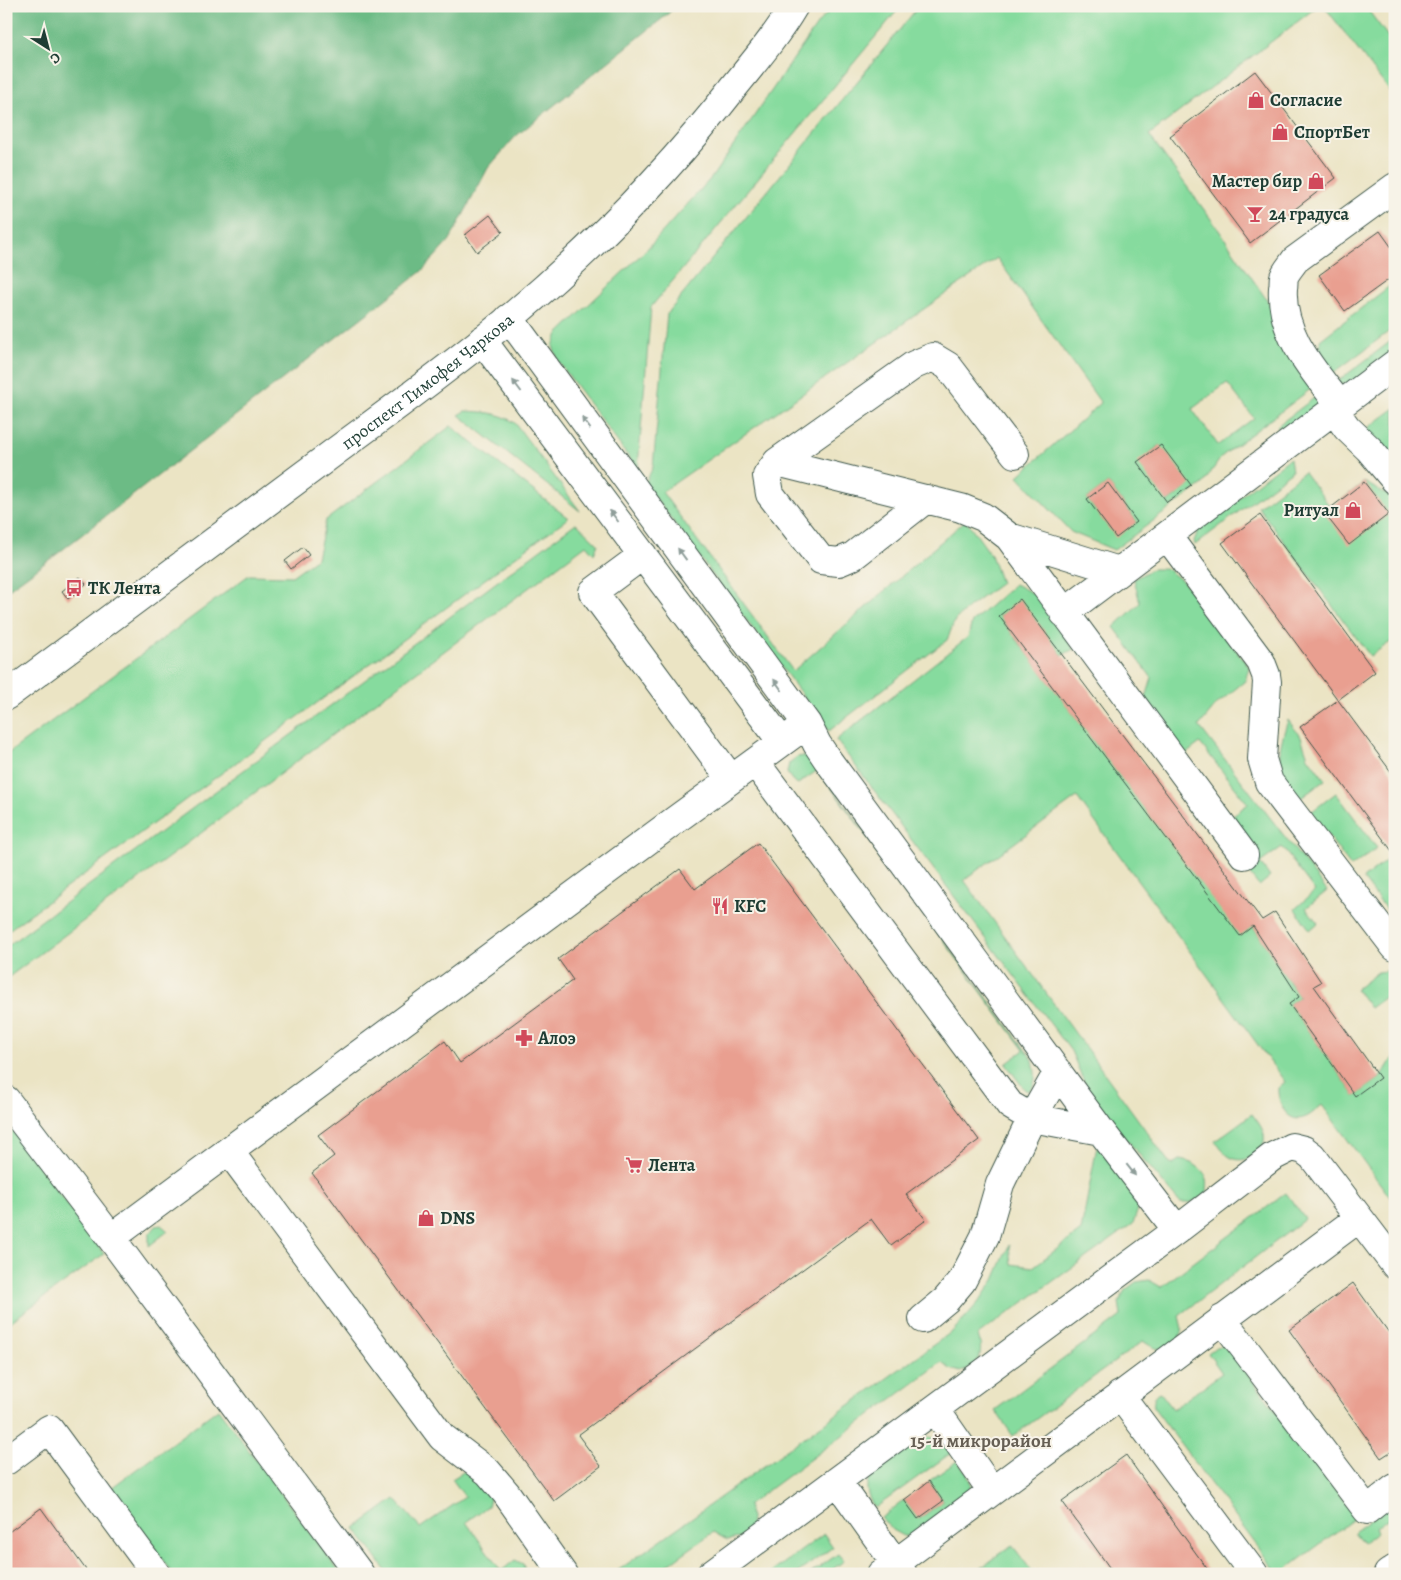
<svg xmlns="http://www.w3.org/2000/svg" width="1401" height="1580" viewBox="0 0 1401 1580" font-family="Alegreya,serif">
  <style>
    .green { fill: #86db9e; stroke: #528c69; fill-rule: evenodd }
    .forest { fill: #6cbb85; stroke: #467c5c }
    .building { fill: #e99f90 }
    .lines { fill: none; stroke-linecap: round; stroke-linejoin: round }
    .minor-casing { stroke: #3e564a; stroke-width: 30 }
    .major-casing { stroke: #3e564a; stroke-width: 30 }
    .minor { stroke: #fff; stroke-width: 28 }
    .major { stroke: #fff; stroke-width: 28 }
    .oneway { fill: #8f9e9a }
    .labels { text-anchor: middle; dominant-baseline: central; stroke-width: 4; stroke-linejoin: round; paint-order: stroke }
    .poi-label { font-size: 18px; font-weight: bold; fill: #1f3d34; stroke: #f7f3e8; text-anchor: start }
    .street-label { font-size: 18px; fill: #1f3d34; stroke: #f7f3e8 }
    .neighbourhood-label { font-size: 19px; font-weight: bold; fill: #665f54; stroke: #f7f3e8 }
  </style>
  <rect width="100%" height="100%" fill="#f7f3e8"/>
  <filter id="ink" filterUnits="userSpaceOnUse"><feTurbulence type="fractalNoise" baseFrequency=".02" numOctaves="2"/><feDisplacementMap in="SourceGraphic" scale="10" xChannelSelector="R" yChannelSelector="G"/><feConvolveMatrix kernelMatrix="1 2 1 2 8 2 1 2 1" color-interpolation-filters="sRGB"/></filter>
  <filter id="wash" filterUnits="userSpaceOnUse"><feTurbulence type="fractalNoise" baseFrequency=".0096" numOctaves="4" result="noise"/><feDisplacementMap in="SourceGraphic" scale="20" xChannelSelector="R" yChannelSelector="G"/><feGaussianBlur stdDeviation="1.12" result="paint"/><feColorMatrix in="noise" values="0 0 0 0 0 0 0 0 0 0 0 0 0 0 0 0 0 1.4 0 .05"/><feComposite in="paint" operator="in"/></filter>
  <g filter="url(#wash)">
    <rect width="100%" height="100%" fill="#ebe4c4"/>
    <path class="green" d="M834,6H901L651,307L638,466L636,467L558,361L553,346L558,334L647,249L712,177L819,22Z
      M919,6H1318L1149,135L1216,226L1271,306L1312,388L1222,456L1203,484L1114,550L1071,532L1018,476L1101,403L997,258L662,492L793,671L966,520L991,555L1001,583L969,607L955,620L947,640L829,731L645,484L653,467L667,314ZM1227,383L1254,418L1218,445L1192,409ZM1160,445L1190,485L1168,502L1138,462ZM1108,483L1137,522L1116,537L1087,499Z
      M1324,6H1365L1395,46V98Z
      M1395,282V327L1332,374L1321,361L1320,340Z
      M1395,338V350L1350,384H1341L1338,381Z
      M1318,395L1321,403L1284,436L1277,426Z
      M1395,408V465L1365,430Z
      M465,411C483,412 499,412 515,423L580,511L459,415Z
      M451,426L568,518L6,932V755L249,575L292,576L317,558L326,520Z
      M1290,458L1292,471L1195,545L1194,541L1199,528Z
      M1304,472L1331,508L1364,482L1395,499V639L1370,656L1258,507Z
      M576,523L598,544L594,554L586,545L6,979V947Z
      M1152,569H1167L1185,583L1249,667L1245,681L1217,704L1199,726L1327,891L1306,908L1318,923L1310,930L1295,909L1315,891L1282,847L1260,863L1270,877L1259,886L1243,866L1229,818L1248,804L1200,743L1182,757L1172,743L1175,738L1144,704L1152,678L1114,627L1140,603L1134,579Z
      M1015,584L1034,594L1074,649L1062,655L1020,600L999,616L1240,935L1253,926L1299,997L1289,1004L1355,1096L1380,1078L1395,1055V1204L1322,1105C1317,1109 1311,1115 1306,1117C1287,1126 1277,1101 1278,1088L1285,1082L1077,797L964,880L1171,1165L1179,1160C1190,1161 1203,1167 1207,1179C1208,1183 1207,1188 1207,1192C1198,1200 1192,1204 1180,1203L1090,1096L1071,1051L836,740L968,637L972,622Z
      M1288,720L1301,737L1308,757L1325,780L1301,798C1296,792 1290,786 1286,779C1274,760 1282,739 1288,720Z
      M804,756L811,759L1033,1060C1035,1071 1038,1083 1029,1091L1025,1090L1006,1064L1024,1050L818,770L798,784L792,780L787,773L789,763L797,757Z
      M1336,793L1377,848L1351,867L1311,812Z
      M1387,860L1395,871V921L1363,879Z
      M1386,971C1398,978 1395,983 1395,995L1392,992L1370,1008L1356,989L1378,972Z
      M1252,1114C1257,1121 1262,1126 1264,1135C1267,1151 1247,1165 1232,1158C1225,1155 1220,1147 1215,1141Z
      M6,1122L104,1254L6,1325Z
      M1097,1146L1137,1191L1139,1206L1133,1224L978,1335C984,1354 980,1364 961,1372L950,1369L942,1362L748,1505L751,1518L750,1529L740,1538L727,1540L713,1532L655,1574H613L953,1331L978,1303L994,1280L1009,1245L1011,1264L1033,1267L1081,1231Z
      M1286,1193L1305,1219L1179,1316L1182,1329L1178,1341C1162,1351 1159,1352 1143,1341L1013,1436L995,1410L1121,1316L1119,1302L1125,1290L1136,1282L1149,1280L1161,1287Z
      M161,1225L168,1231L149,1246V1235L156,1226Z
      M1223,1346L1231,1352L1356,1517L1280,1574H1278L1154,1408C1153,1400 1154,1396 1160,1392L1173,1409L1222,1373L1208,1353L1216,1347Z
      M218,1409L341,1574H173L111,1488Z
      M930,1437L941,1441L951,1453L875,1508C856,1482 874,1470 895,1455C907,1447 915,1440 930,1437Z
      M957,1461L967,1473L971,1485L967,1498L915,1536H903L892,1530L881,1518L904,1500L919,1519L943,1501L929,1481Z
      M465,1471H477L491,1495L488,1506L466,1522L501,1571L515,1560L523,1564L526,1574H388L355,1528L395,1499L420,1528L465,1497L452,1479Z
      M1395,1502V1518L1392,1520L1389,1518L1375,1528L1377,1533L1363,1543L1354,1532Z
      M824,1534L833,1547L796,1574H769Z
      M1012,1545L1034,1574H973Z
      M838,1554L844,1561L826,1574H810Z"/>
    <path class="forest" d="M6,6H675L668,14L516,136L488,168L450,240L422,271L57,554L6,591Z"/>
    <g id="blocks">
      <path class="building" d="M1255,71L1336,178L1250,243L1170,136Z
        M490,215L503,232L477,252L465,235Z
        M1380,231L1395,252V275L1345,311L1319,275Z
        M1161,445L1191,485L1167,502L1137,462Z
        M1364,482L1389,514L1349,545L1324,513Z
        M1108,483L1137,522L1116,538L1087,499Z
        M1260,515L1375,672L1338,700L1222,543Z
        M303,547L309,555L291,569L285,561Z
        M80,577L86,584L68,599L62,591Z
        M1020,599L1262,920L1275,912L1321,982L1314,986L1380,1078L1355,1096L1289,1004L1299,997L1253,926L1240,936L999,616Z
        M1338,700L1395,777V855L1300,727Z
        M758,843L979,1140L906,1194L926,1220L891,1246L871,1219L578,1435L601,1466L554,1501L312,1173L334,1156L318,1135L445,1041L460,1063L573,980L558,959L680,869L695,889Z
        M1353,1283L1395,1341V1449L1381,1458L1289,1330Z
        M1126,1455L1172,1520L1211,1574H1114L1062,1501Z
        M929,1481L943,1501L918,1519L904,1500Z
        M41,1508L89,1574H6V1534Z"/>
    </g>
  </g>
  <g filter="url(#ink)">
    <use href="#blocks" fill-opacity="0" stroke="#3e564a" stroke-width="1"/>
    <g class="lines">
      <g class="minor-casing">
        <path id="minor" d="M509,318L807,724L817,744L827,759L1101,1131L1177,1230
          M482,340L782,742
          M1340,405C1314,371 1280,335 1283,288C1284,285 1283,280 1284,277C1286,271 1292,265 1295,260L1395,187
          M1334,410L1347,428L1369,449L1395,480
          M777,462L961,508L983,517L1009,537L1119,571
          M926,499L853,556L839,562L821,560L770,494L767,476L777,462L914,365L933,357L948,366L1015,454
          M1167,536L1261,662L1266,675L1267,682L1262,759L1269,782L1395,947
          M1009,537L1244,855
          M643,555L593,592L731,779
          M1064,613L1395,364
          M755,762L1010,1105L1032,1118L1101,1131
          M6,1100L111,1238L360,1574
          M229,1151L442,1437L488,1472L506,1493L563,1574
          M111,1238L674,821L807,724
          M923,1319L946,1300L962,1281L985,1236L1000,1184L1032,1118L1058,1072
          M1222,1319L1367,1510L1395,1488
          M1120,1395L1254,1574
          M935,1409L992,1491
          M6,1461L49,1429L156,1574
          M837,1481L903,1574
          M711,1574L1177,1230L1272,1157L1292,1147L1304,1150L1312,1156L1395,1265
          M881,1574L1359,1218
          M1388,1574L1395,1569"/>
      </g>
      <g class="major-casing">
        <g id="major">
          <path id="s1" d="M6,696C112,617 219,538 325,459C387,413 450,368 510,318C592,249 668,172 734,87C755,61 777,35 794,6"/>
        </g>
      </g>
      <use href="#minor" class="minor"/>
      <use href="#major" class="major"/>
    </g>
    <defs><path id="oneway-solid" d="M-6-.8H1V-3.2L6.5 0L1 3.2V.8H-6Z" transform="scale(1.25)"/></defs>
    <g class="oneway">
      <use href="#oneway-solid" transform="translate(517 386) rotate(-127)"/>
      <use href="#oneway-solid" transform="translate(586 423) rotate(-126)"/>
      <use href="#oneway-solid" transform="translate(614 516) rotate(-127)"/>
      <use href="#oneway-solid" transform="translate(682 554) rotate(-126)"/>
      <use href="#oneway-solid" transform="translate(778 685) rotate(-126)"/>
      <use href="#oneway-solid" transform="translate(1131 1170) rotate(52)"/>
    </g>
  </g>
  <defs>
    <g id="shop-bare" transform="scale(1.35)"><path d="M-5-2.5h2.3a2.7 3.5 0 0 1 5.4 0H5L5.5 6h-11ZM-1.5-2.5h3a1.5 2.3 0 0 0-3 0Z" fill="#d1495b" stroke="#f7f3e8" stroke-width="2.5" paint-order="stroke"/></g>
    <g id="bar-bare" transform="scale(1.35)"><path d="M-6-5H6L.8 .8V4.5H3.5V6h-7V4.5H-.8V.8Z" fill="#d1495b" stroke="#f7f3e8" stroke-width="2.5" paint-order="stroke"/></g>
    <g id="bus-bare" transform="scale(1.35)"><path d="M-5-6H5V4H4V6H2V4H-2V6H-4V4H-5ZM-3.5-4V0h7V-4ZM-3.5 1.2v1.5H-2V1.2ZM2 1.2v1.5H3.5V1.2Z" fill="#d1495b" stroke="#f7f3e8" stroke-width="2.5" paint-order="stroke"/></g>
    <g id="restaurant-bare" transform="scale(1.35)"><path d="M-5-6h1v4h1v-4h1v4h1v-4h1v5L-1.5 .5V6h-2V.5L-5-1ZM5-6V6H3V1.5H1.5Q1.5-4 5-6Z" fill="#d1495b" stroke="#f7f3e8" stroke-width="2.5" paint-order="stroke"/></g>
    <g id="pharmacy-bare" transform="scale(1.35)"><path d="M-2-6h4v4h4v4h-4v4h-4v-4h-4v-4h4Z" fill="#d1495b" stroke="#f7f3e8" stroke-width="2.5" paint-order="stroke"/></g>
    <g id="supermarket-bare" transform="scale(1.35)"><path d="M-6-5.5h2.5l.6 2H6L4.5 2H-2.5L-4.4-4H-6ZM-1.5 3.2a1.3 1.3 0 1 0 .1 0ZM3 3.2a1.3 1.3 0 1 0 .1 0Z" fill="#d1495b" stroke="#f7f3e8" stroke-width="2.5" paint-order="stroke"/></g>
  </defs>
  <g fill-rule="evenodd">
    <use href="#shop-bare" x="1256" y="100"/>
    <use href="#shop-bare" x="1280" y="132"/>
    <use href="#shop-bare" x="1316" y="181"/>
    <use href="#bar-bare" x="1255" y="214"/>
    <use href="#shop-bare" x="1353" y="510"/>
    <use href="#bus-bare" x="74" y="588"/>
    <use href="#restaurant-bare" x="720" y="906"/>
    <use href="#pharmacy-bare" x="524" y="1038"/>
    <use href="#supermarket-bare" x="634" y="1165"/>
    <use href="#shop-bare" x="426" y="1218"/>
  </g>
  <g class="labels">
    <g class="poi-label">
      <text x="1270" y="100">Согласие</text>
      <text x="1294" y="132">СпортБет</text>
      <text x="1302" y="181" text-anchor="end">Мастер бир</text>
      <text x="1269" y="214">24 градуса</text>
      <text x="1339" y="510" text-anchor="end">Ритуал</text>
      <text x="88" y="588">ТК Лента</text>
      <text x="734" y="906">KFC</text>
      <text x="538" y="1038">Алоэ</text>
      <text x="648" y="1165">Лента</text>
      <text x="440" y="1218">DNS</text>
    </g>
    <g class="street-label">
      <text stroke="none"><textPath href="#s1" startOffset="526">проспект Тимофея Чаркова</textPath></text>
    </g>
    <g class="neighbourhood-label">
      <text x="981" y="1441">15-й микрорайон</text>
    </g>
  </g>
  <rect width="1401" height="1580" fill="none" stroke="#f7f3e8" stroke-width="25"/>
  <g transform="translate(48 48) rotate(144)" stroke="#f7f3e8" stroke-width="4" paint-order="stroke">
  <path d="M0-4L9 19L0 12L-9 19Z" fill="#1f3d34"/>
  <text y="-8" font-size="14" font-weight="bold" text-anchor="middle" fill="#1f3d34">С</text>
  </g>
</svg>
